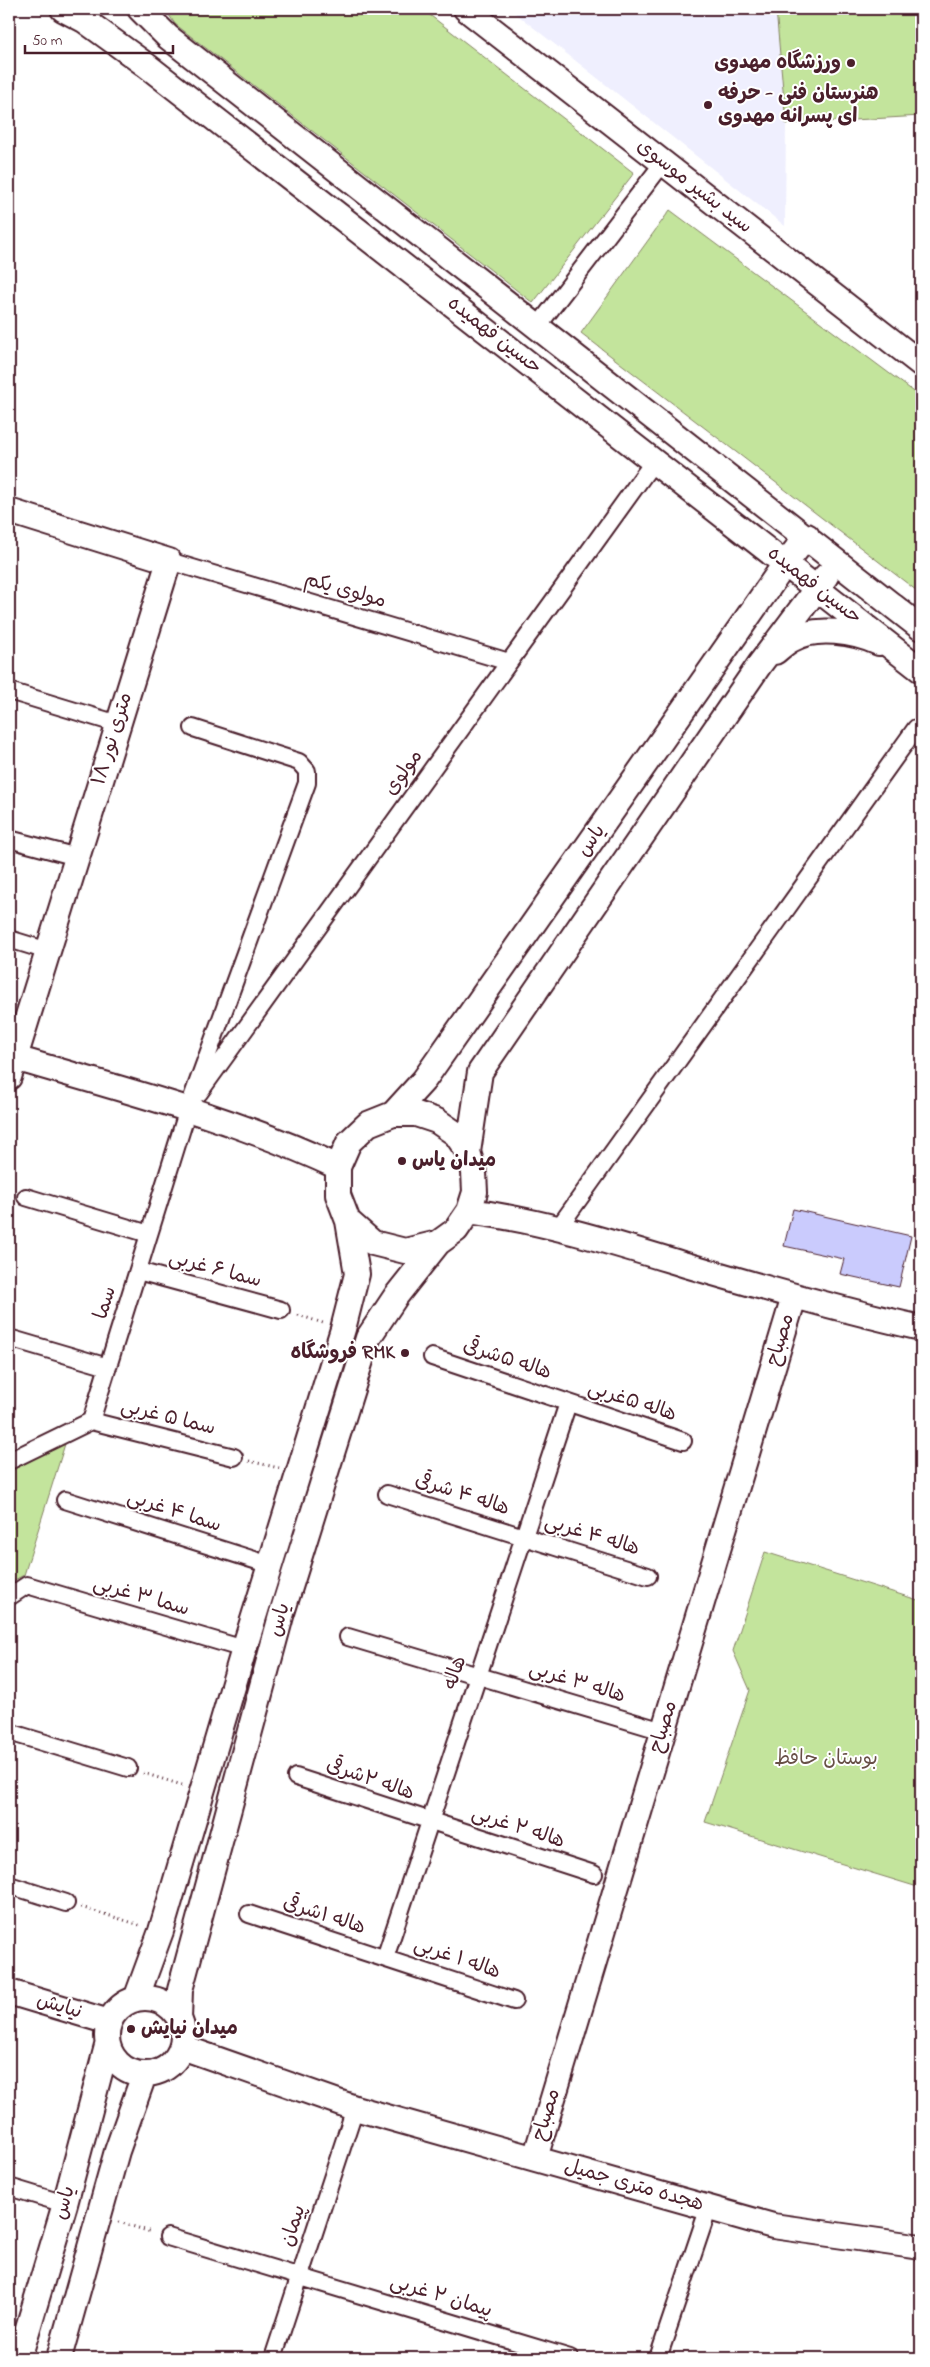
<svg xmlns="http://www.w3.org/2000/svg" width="930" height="2367" viewBox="0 0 930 2367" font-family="'Indie Flower','Playpen Sans Arabic',sans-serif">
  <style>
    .built { fill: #efeffe }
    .green { fill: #c3e49c; stroke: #868264 }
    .building { fill: #cacbfd; stroke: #4a1f2b }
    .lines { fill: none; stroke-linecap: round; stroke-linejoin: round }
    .street-casing { stroke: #4a1f2b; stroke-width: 20 }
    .secondary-casing { stroke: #4a1f2b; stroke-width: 28 }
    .path { stroke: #4a1f2b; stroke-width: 3; stroke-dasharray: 1 4; stroke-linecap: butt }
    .street { stroke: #fff; stroke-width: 16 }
    .secondary { stroke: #fff; stroke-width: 24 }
    .poi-dot { fill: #4a1f2b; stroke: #fff; stroke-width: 2 }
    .labels { text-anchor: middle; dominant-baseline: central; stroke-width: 4; stroke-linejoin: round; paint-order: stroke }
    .poi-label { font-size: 20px; font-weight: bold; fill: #4a1f2b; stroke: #fff; text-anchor: start }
    .street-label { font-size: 20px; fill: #4a1f2b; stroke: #fff }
    .park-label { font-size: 20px; fill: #685047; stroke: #fff }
  </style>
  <rect width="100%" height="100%" fill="#fff"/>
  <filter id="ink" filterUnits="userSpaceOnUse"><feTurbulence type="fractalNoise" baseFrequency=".02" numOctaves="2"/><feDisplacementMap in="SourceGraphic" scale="10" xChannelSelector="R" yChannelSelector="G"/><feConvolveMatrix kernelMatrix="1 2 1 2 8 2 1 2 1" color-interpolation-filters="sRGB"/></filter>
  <g filter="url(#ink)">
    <path class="built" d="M510,9H776L786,124L785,226Z"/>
    <path class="green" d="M165,9H422L634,173L533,303L175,24Z
      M776,9H921V116L786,124Z
      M670,210L921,397V594L581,333Z
      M65,1444L24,1575L9,1583V1470Z
      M765,1552L921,1601V1888L705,1822L750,1690L733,1651Z"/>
    <path class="building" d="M793,1209L911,1236L899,1287L840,1274L844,1259L784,1246Z"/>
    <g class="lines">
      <g class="street-casing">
        <path id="street" d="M538,326L663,163
          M169,561L509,662
          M9,691L118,724
          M9,839L77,857
          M9,939L48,951
          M199,1093L654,461
          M26,1197L149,1234
          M559,1227L916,728
          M138,1271L281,1310
          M9,1338L108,1367
          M432,1357L683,1441
          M91,1421L234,1457
          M9,1461L91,1421L188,1109L307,783V771L299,762L193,728
          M387,1494L648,1576
          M65,1500L270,1565
          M9,1597L27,1585L244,1649
          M348,1637L663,1731
          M9,1732L128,1768
          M296,1777L594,1874
          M9,1885L66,1903
          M249,1914L514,2001
          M385,1958L568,1403
          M9,2187L65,2204
          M168,2237L570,2358
          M273,2358L355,2108
          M658,2358L709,2207"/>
      </g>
      <g class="secondary-casing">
        <path id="secondary" d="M63,9L84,20L146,65L921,670
          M140,9L168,37L921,628
          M466,9L921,364
          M9,511L169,561L9,1077
          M775,652C780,648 785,643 791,640C815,625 855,632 879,643
          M15,1058C123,1090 235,1118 338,1167
          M393,1114H416L437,1121L456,1134L468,1152L474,1172L475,1192L469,1211L456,1230L438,1243L405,1251L373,1243L348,1221L338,1195V1167L349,1142L368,1124L393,1114L424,1080L785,564L807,536
          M468,1152L480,1072L760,664L826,576
          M469,1211C544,1221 614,1243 686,1265C764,1288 842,1310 921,1328
          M9,1992L109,2022
          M107 2036a38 38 0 1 1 76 0a38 38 0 1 1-76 0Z
          M136,1999L161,1931L244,1649L343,1329L357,1274L348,1221
          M179,2019L180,1990L281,1616L368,1338L396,1296L438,1243
          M182,2047L355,2108L773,2226L921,2247
          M535,2158L794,1297
          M19,2358L65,2204L107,2046
          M59,2358L117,2151L144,2075"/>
      </g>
      <path class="path" d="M298,1315L323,1323
        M249,1461L279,1468
        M143,1773L182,1785
        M81,1907L140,1925
        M119,2222L151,2232"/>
      <use href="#street" class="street"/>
      <use href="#secondary" class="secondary"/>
    </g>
  </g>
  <g class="poi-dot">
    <circle cx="851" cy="63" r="5"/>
    <circle cx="708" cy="105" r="5"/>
    <circle cx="402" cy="1161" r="5"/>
    <circle cx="405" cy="1353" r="5"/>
    <circle cx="131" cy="2029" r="5"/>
  </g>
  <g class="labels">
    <g class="poi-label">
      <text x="841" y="63" text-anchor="end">ورزشگاه مهدوی</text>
      <text x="718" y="94">هنرستان فنی - حرفه<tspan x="718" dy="23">ای پسرانه مهدوی</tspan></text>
      <text x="412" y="1161">میدان یاس</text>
      <text x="395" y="1353" text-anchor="end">فروشگاه RMK</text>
      <text x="141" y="2029">میدان نیایش</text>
    </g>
    <g class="street-label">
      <text transform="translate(694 187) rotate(38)">سید بشیر موسوی</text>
      <text transform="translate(494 336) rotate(38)">حسین فهمیده</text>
      <text transform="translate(814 586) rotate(38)">حسین فهمیده</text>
      <text transform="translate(345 591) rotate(16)">مولوی یکم</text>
      <text transform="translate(113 739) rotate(-73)">۱۸ متری نور</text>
      <text transform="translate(404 773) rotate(-54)">مولوی</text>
      <text transform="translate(592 841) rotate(-55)">یاس</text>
      <text transform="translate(215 1270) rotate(15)">سما ۶ غربی</text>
      <text transform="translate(106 1303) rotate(-73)">سما</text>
      <text transform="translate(781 1340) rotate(-73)">مصباح</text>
      <text transform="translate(507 1360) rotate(18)">هاله ۵شرقی</text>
      <text transform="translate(632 1402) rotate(18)">هاله ۵غربی</text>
      <text transform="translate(168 1418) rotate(14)">سما ۵ غربی</text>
      <text transform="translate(462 1495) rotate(18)">هاله ۴ شرقی</text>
      <text transform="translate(174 1512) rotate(18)">سما ۴ غربی</text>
      <text transform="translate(592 1536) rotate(17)">هاله ۴ غربی</text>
      <text transform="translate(141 1597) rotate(16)">سما ۳ غربی</text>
      <text transform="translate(280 1620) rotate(-74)">یاس</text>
      <text transform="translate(456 1673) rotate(-72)">هاله</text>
      <text transform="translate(577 1683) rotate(17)">هاله ۳ غربی</text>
      <text transform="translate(664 1727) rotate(-73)">مصباح</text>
      <text transform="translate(370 1780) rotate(19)">هاله ۲شرقی</text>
      <text transform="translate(518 1828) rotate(18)">هاله ۲ غربی</text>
      <text transform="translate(324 1916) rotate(18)">هاله ۱شرقی</text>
      <text transform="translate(457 1959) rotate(19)">هاله ۱ غربی</text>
      <text transform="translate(59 2007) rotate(17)">نیایش</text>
      <text transform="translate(547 2115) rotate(-73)">مصباح</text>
      <text transform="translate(634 2186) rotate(16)">هجده متری جمیل</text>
      <text transform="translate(65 2203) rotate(-74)">یاس</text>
      <text transform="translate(294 2226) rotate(-72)">پیمان</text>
      <text transform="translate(441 2297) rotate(17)">پیمان ۲ غربی</text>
    </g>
    <g class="park-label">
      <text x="826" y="1759">بوستان حافظ</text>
    </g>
  </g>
  <rect width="930" height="2367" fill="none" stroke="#fff" stroke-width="30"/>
  <rect x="15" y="15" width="900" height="2337" fill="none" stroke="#4a1f2b" stroke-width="2" filter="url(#ink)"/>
  <path d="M25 45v8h148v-8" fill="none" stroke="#4a1f2b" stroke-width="2.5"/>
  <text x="32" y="45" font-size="15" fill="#4a1f2b" stroke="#ffffff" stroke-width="4" paint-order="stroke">50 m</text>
</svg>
